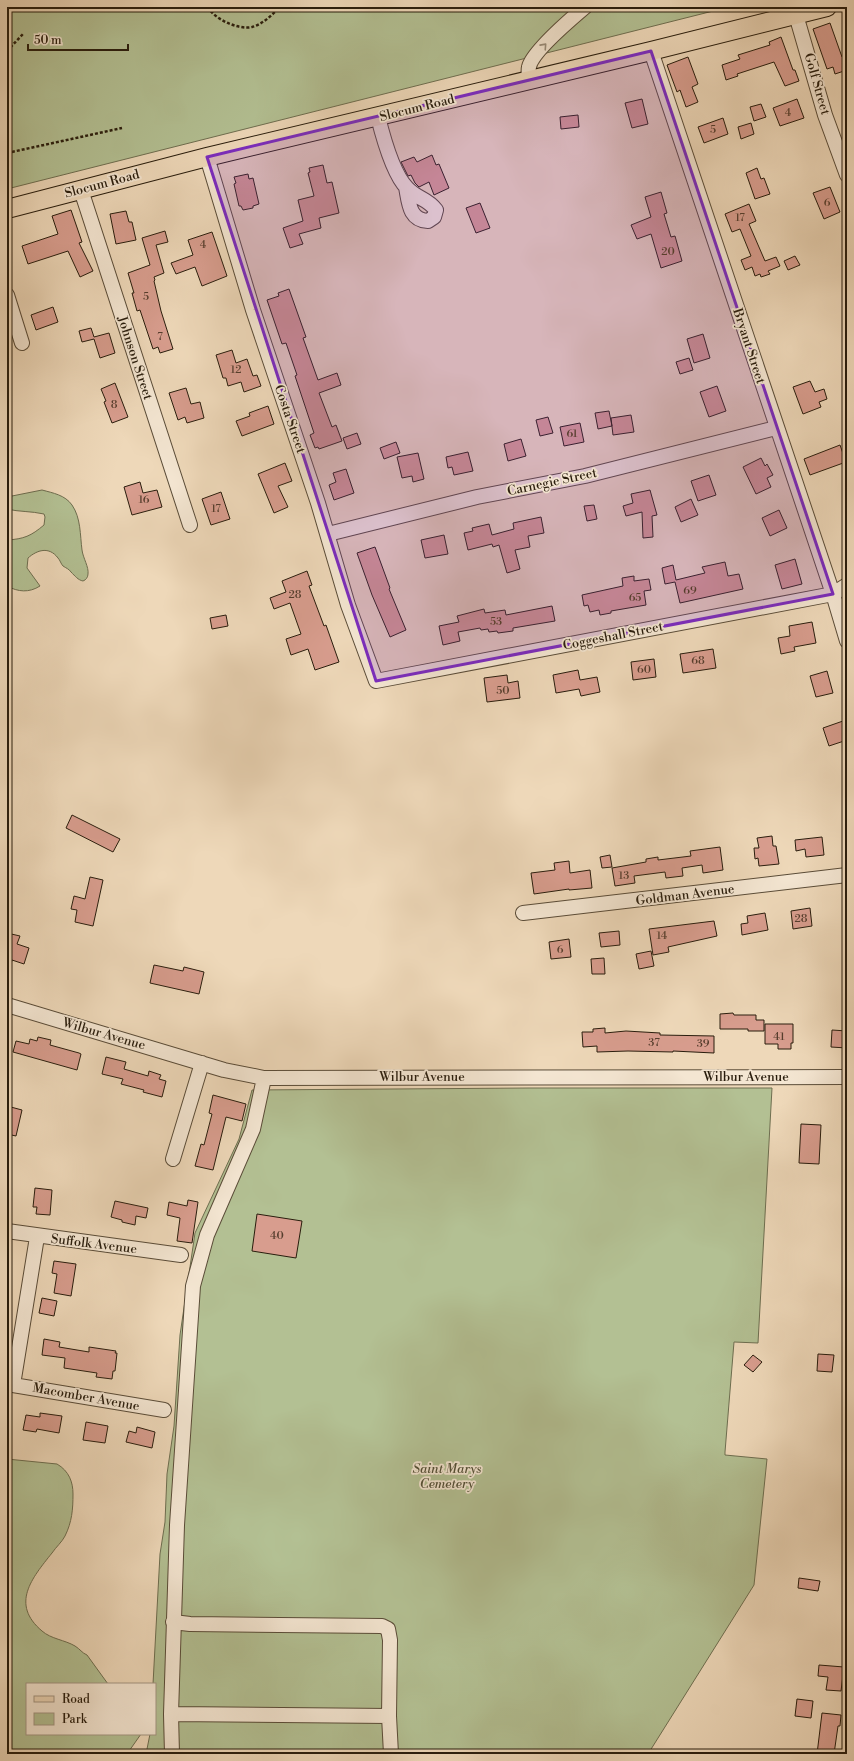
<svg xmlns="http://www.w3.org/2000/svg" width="854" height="1761" viewBox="0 0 854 1761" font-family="'Libre Bodoni',serif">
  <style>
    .green { fill: #b3c093; stroke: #6e6e50 }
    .building { fill: #d89d8e; stroke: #291d0d }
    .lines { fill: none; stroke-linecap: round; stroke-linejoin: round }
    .minor-casing { stroke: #5a4c38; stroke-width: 16 }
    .major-casing { stroke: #291d0d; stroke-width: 20 }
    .path { stroke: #291d0d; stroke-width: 2.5; stroke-dasharray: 3 2; stroke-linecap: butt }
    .minor { stroke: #f4e6d2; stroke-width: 14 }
    .major { stroke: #eed8b9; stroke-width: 18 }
    .oneway { stroke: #998c79 }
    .marked { fill: #7b2cbf; fill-opacity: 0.2; stroke: #7b2cbf; stroke-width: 3; stroke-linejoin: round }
    .labels { text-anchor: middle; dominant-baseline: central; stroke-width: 3.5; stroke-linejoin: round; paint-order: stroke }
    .number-label { font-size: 11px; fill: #553d2d }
    .street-label { font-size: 13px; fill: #291d0d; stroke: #f4e6d2 }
    .park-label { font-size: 13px; font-style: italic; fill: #524e35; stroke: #f4e6d2 }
  </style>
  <rect width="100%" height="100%" fill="#eed8b9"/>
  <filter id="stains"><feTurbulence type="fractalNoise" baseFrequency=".005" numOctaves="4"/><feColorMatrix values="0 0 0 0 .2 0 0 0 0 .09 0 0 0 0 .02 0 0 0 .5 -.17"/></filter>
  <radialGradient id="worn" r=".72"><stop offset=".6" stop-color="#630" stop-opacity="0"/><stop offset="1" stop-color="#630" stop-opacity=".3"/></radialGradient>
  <path class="green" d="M8,7H729L7,189V10Z
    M42,490C53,493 65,495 72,505C81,518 80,535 82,550C83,558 89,567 88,574C88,577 86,580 83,581C78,580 75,576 71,572C69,569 66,568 63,566C61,564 60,560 58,558C49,546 37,550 28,558L27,568L40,586C29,593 18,592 7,586V540C24,539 31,536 44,525L45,517L44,514C31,511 19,512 7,509V497Z
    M529,1088H772L758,1343L734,1342L725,1452V1455L767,1459L754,1585L648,1754H146L150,1734H155V1684H153L160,1554L165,1522L167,1474L174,1426L180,1335L195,1233L239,1139L252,1090Z
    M7,1459L57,1464C69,1471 73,1482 73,1494C73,1509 72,1522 65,1536C62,1542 56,1547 52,1553C32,1578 10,1604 42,1631C51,1639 65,1640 75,1646C80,1649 82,1653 87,1655L108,1684H27V1734H141L127,1754H7Z"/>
  <path class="building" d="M830,23L842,57L847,55V70L835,74L833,67L827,69L813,29Z
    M781,37L793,70H795L799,81L785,86L774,62L737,74L738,76L726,80L722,65L740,59L738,55L770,45L769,42Z
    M688,57L698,84L692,87L698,102L686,107L680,90L677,92L667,65Z
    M642,99L648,124L632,128L625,103Z
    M797,99L804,118L780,126L773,108Z
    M761,104L766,117L754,121L750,107Z
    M578,115L579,127L561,129L560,117Z
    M723,118L728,134L704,143L698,127Z
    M751,123L754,134L741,139L738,127Z
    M432,155L436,165L439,164L449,188L434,195L429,182L419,187L415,183L411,175L408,176L401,162L414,157L417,162Z
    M323,165L327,183L332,182L339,213L319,218L321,228L299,234L303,244L290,248L283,228L303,221L298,200L314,196L308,173L310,172L309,168Z
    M757,168L761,179L764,178L770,194L755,199L746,173Z
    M248,174L249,179L253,178L259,204L253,206V208L243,210L241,206H239L234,184L236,183L234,177Z
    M830,187L840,212L824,219L813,193Z
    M661,192L667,213L664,214L671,237L675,236L682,261L661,268L651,234L637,239L631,225L651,217L645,197Z
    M480,203L490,228L476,233L466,208Z
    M749,204L756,221L749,224L765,261L776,257L780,266L768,271L770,274L761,277L760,274L755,276L752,267L745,270L741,260L751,256L740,229L732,232L725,214Z
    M71,210L82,242L79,243L93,271L80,277L68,251L28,264L22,246L58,234L52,216Z
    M126,211L129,222H132L136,240L116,244L110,214Z
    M165,231L168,242L156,245L164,273L154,277L155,280L154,281L161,311L173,349L160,353L158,347L153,349L140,310L137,311L132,293H134L128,273L150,265L142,238Z
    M212,232L227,276L202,286L195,267L176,274L171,263L193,255L188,240Z
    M795,256L800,265L788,270L784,261Z
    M289,289L306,337L303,338L318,380L337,373L341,385L319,393L332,427L336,425L342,441L319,449L318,447L315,448L310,435L314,433L295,376L297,375L286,343L282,344L267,300L279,296L278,293Z
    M53,307L58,322L36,330L31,315Z
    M91,328L94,337L109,333L115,353L100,358L94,339L82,342L79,331Z
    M703,334L710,358L694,363L687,339Z
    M232,350L236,363L247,359L253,376L257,375L261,386L244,392L241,382L228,386L226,378H223L216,355Z
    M689,358L693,370L680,374L676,362Z
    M810,381L815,392L824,389L827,399L819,402L821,407L803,414L793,387Z
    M115,383L128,417L112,423L104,402L106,401L101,389Z
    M717,386L726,411L709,417L700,392Z
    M186,388L191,404L200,402L204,418L187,423L185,417L178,420L169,393Z
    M268,406L274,424L242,436L236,421L250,416L249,413Z
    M609,411L612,426L598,429L595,413Z
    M631,415L634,432L613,435L611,418Z
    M548,417L553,433L540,436L536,420Z
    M580,423L584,442L564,446L560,427Z
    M357,433L361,444L347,449L343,438Z
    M521,439L526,456L508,461L504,444Z
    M396,442L400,453L384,459L380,448Z
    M840,445L846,462L810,475L804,459Z
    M468,452L473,471L454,475L452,467L448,468L446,457Z
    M418,453L424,479L413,482L412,476L402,478L397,457Z
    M761,458L765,466L767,464L773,475L767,478L771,487L756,494L743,467Z
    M285,463L292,481L278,486L288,507L274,513L258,474Z
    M346,469L354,493L334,500L329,485L336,482L333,473Z
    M709,475L716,495L698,501L691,481Z
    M140,482L143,493L157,490L162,507L132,515L124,487Z
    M650,490L657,515L652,516L653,537L643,538L642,512L626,516L623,506L633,503L631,494Z
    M221,492L230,519L211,525L202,499Z
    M691,499L698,515L681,522L675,507Z
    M594,505L597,519L587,521L584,506Z
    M779,510L787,528L770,536L762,518Z
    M541,517L544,533L528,536L530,547L515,550L520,569L507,573L499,545L493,547L492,544L468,550L464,533L473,531L472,528L489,524L492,535L514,529L513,523Z
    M444,535L448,554L425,558L421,540Z
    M375,547L390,588L389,589L406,630L390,637L372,595L357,553Z
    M795,559L802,584L782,589L775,565Z
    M725,562L728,576L739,574L743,589L680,603L675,582L665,584L662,568L673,565L676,580L705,573L702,567Z
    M307,571L312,585L309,586L324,626L326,625L339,662L315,670L308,649L291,655L286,639L301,634L290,603L274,609L270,598L286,592L282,581Z
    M634,576V581L649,579L651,590L644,591L646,605L611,611V613L600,615L599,610L590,612L588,605L584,606L582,595L623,586L622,578Z
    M552,606L555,621L513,628V631L498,633L497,631L489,632L488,629L481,630L480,628L458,632L460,641L443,645L439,626L459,622L457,616L484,609L485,613L505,610L506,615Z
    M226,615L228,626L212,629L210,618Z
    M812,622L816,643L794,647L795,651L781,654L778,638L790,636L789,626Z
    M713,649L716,668L683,673L680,654Z
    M654,659L656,677L633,680L631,662Z
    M578,670L580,680L597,677L600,692L581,696L579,689L556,693L553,675Z
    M827,671L833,693L816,697L810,676Z
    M507,675L508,683L518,681L520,698L487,702L484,678Z
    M843,721L845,726L847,725V740L829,746L823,728Z
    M72,815L120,839L113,852L66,828Z
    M772,836L773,846H776L779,864L759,866L758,858L755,859L754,848H759L757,838Z
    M822,837L824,855L806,857L805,849L796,851L795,840Z
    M720,847L723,870L703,873L702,865L682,868L683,876L666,878L665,872L634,876L635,883L615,886L612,868L646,862V859L658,857V860L691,856L690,851Z
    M610,855L612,867L602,868L600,857Z
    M569,861L570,873L590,870L592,888L569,890V889L534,894L531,873L555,870L554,863Z
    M90,877L103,880L93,926L75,922L77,910L71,909L74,896L85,899Z
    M810,908L812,926L793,929L791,911Z
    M765,913L768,930L742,935L741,924L748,923L747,916Z
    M714,921L717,936L668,947L669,952L653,955L649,929Z
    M619,931L620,945L601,947L599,933Z
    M7,933L20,936L17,944L29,948L24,964L12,960L10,969L7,968Z
    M569,939L571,957L551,959L549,942Z
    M651,951L654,966L639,969L636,954Z
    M604,958L605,974H592L591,959Z
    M154,965L183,971L184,967L204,972L199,994L150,983Z
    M733,1013L734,1015H756V1020H764V1031H748V1029H720V1014Z
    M765,1024H793V1043H791V1049H778V1044H765Z
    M605,1028V1033L626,1031L660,1033V1035L714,1036V1053L673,1051V1052L628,1051L597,1052V1046L583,1047L582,1032H593V1029Z
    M832,1030L847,1031V1048L831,1047Z
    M38,1037L51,1040L50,1045L79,1053L81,1054L77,1070L13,1052L16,1041L29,1044L30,1039L37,1041Z
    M106,1057L126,1062L124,1069L148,1076L149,1071L161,1075L159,1079L166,1081L162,1097L143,1092L144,1090L121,1084L123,1079L102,1074Z
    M213,1095L246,1104L242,1121L226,1117L213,1170L195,1166L201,1144L204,1145L212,1114L209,1113Z
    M7,1106L22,1110L16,1136L7,1134Z
    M801,1124L821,1125L819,1164L799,1163Z
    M35,1188L52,1190L50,1215L36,1214L37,1207H33Z
    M188,1200L198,1202L192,1243L177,1241L180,1218L167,1215L169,1202L187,1206Z
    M115,1201L148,1208L146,1218L136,1216L135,1225L122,1222V1220L111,1217Z
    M257,1214L302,1221L296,1258L252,1251Z
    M54,1261L76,1264L71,1296L54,1293L57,1274L52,1273Z
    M42,1298L57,1301L54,1316L39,1313Z
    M44,1339L60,1342L59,1347L89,1352V1347L116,1351L115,1353H117L115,1371H113L112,1379L96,1377L97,1373L64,1368L65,1358L42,1355Z
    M818,1354L834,1355L832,1372L817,1371Z
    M753,1355L762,1362L753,1372L744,1365Z
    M40,1413L62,1416L59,1433L37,1429L36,1432L23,1430L26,1415L40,1417Z
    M86,1422L108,1426L105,1443L83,1440Z
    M137,1427L155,1432L152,1448L126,1442L129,1431L136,1433Z
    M799,1578L820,1581L818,1591L798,1588Z
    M819,1665L844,1667L841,1691L826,1690L828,1677L818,1676Z
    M797,1699L813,1701L811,1718L795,1716Z
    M822,1713L841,1715L840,1726H838L834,1754H817Z"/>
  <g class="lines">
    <g class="minor-casing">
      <path id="minor" d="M796,15L825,115L847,175
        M651,51L833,594L847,641
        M529,80C529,76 528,71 529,67C532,52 572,18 585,7
        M378,117C383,137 393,174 407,188C417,199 427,198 436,210L434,217L428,221C409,220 409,203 406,187
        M207,157L253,310L318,503L348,605L376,681L833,594L847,585
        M81,190L190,525
        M7,295L22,343
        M328,534L477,497L585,476L776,428
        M523,913L847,875
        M7,1005L224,1070L264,1078L847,1077
        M173,1159L202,1063
        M7,1231L181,1255
        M7,1384L164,1410
        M13,1385L37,1237
        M173,1622L190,1624L382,1626L388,1629L390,1640L389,1716L171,1714L177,1525L193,1286L207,1235L253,1129L264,1078
        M171,1714L172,1754
        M389,1716L391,1754"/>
    </g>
    <g class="major-casing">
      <path id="major" d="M7,209L207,157L651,51L827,7"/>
    </g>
    <path class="path" d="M208,7C214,19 238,30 252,27C263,24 272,15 280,7
      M7,51L23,34
      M7,153L122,128"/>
    <use href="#minor" class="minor"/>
    <use href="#major" class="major"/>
  </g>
  <defs><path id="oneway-chevron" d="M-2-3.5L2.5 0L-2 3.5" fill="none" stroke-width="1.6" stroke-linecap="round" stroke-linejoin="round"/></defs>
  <use class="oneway" href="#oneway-chevron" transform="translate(544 46) rotate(-48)"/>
  <path class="marked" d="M651,51L833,594L376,681L207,157Z"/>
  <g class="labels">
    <g class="number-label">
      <text x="788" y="113">4</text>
      <text x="713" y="130">5</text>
      <text x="827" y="203">6</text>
      <text x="740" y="218">17</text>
      <text x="203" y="245">4</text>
      <text x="668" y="252">20</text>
      <text x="146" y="297">5</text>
      <text x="160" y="337">7</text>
      <text x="236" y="370">12</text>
      <text x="114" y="405">8</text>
      <text x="572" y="434">61</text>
      <text x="144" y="500">16</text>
      <text x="216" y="509">17</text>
      <text x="690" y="591">69</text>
      <text x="295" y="595">28</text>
      <text x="635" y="598">65</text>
      <text x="496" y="622">53</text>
      <text x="698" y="661">68</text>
      <text x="644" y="670">60</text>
      <text x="503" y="691">50</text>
      <text x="624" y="876">13</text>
      <text x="801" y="919">28</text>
      <text x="662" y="936">14</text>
      <text x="560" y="950">6</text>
      <text x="779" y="1037">41</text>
      <text x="654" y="1043">37</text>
      <text x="703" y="1044">39</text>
      <text x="277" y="1236">40</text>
    </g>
    <g class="street-label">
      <text transform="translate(817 84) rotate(74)">Golf Street</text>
      <text transform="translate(417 108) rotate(-14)">Slocum Road</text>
      <text transform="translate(102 184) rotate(-15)">Slocum Road</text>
      <text transform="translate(749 346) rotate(72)">Bryant Street</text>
      <text transform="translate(135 358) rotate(72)">Johnson Street</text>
      <text transform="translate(290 419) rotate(71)">Costa Street</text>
      <text transform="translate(552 482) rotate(-12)">Carnegie Street</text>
      <text transform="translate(613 636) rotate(-11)">Coggeshall Street</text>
      <text transform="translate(685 895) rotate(-7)">Goldman Avenue</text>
      <text transform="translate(104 1034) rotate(16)">Wilbur Avenue</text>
      <text x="422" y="1077">Wilbur Avenue</text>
      <text x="746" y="1077">Wilbur Avenue</text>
      <text transform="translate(94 1244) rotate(7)">Suffolk Avenue</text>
      <text transform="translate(86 1397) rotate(10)">Macomber Avenue</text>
    </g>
    <g class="park-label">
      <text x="447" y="1469">Saint Marys<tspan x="447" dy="15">Cemetery</tspan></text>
    </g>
  </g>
  <rect width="854" height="1761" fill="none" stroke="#eed8b9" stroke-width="24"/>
  <rect x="8" y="8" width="838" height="1745" fill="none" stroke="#291d0d" stroke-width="2"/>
  <rect x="12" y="12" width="830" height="1737" fill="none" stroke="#291d0d"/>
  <rect x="26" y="1683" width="130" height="52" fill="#f4e6d2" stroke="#a39683"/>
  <rect x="34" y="1696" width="20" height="6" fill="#eed8b9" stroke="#a39683"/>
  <text x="62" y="1703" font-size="12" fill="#291d0d">Road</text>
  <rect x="34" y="1713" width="20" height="12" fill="#b3c093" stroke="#a39683"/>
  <text x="62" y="1723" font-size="12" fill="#291d0d">Park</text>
  <path d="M28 44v6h100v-6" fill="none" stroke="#291d0d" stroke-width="2"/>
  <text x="34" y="44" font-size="12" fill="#291d0d" stroke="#f4e6d2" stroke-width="3" paint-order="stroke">50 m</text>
  <rect width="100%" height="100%" filter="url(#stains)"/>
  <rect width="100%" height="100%" fill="url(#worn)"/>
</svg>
